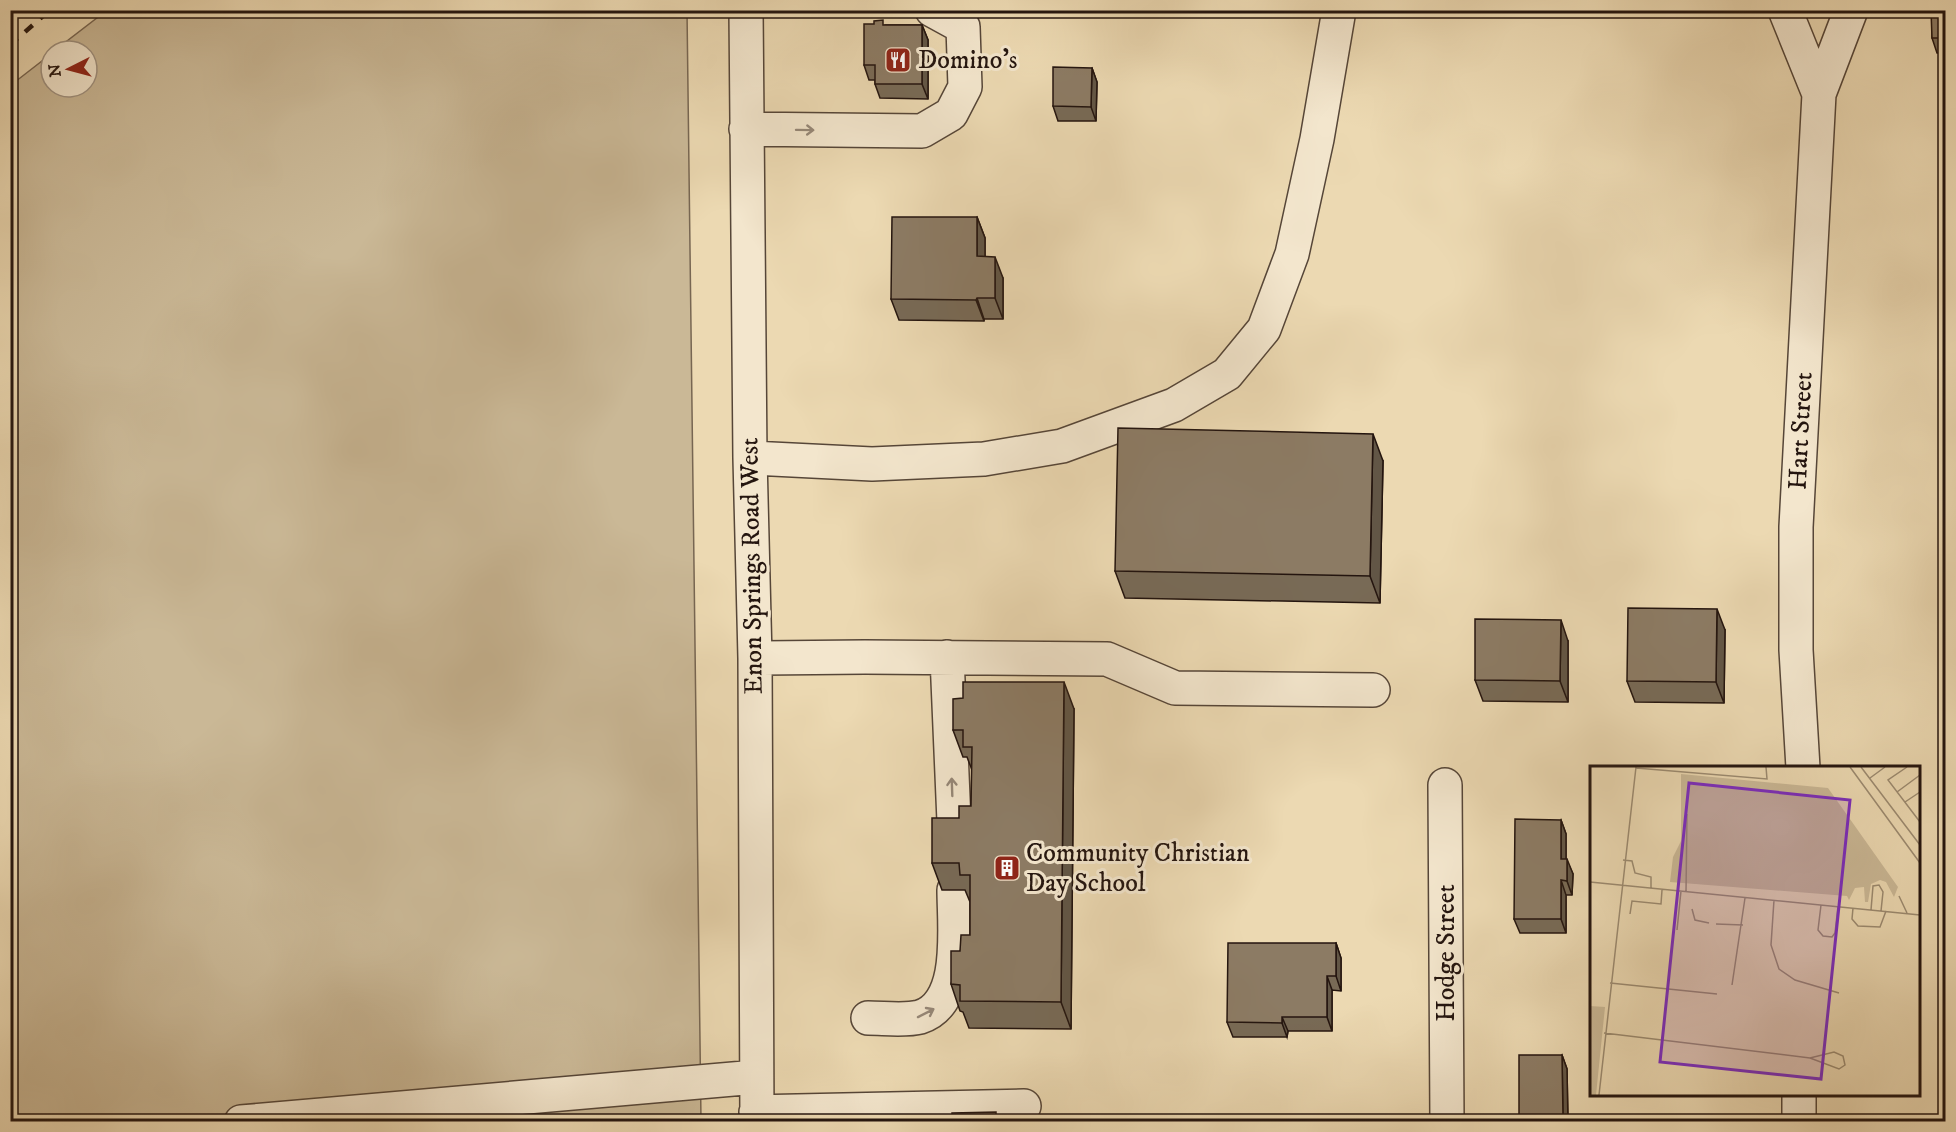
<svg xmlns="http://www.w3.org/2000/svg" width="1956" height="1132" viewBox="0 0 1956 1132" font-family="'IM FELL DW Pica',serif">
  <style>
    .green { fill: #cab896; stroke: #776652; stroke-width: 1.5 }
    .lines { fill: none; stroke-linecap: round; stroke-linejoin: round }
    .minor-casing { stroke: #564638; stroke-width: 36 }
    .minor { stroke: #f3e6cd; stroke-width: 33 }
    .rail { stroke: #24150f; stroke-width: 4.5; stroke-dasharray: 10 10; stroke-linecap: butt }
    .wall { fill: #786a56; stroke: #24150f; stroke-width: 1.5 }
    .shaded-wall { fill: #625646; stroke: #24150f; stroke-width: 1.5 }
    .building { fill: #8c7b64; stroke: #24150f; stroke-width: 1.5 }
    .oneway { stroke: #968878 }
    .labels { text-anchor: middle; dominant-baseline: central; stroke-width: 6; stroke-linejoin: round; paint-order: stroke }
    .poi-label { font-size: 26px; fill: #24150f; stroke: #f3e6cd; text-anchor: start }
    .street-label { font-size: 26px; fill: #24150f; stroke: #f3e6cd }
    .inset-road { fill: none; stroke: #9c8b71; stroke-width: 1.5 }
    .view { fill: #7b2cbf; fill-opacity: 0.15; stroke: #7b2cbf; stroke-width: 3 }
    .inset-edge { fill: none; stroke: #24150f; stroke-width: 3 }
  </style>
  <rect width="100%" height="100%" fill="#ecd9b2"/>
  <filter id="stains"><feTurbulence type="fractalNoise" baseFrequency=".00333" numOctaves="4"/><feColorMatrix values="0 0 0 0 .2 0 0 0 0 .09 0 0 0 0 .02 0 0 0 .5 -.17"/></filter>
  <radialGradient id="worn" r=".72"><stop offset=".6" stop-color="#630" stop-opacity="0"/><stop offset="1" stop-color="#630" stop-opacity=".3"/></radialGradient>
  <path class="green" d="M106,11H687L701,1121L11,1122V85L51,54V87H87V51H54Z"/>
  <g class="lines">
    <g class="minor-casing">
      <path id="minor" d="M746,10L750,458L755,658L757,1122
        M1785,10L1819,94
        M746,129L922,131L951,114L965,87L963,27L932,10
        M750,458L872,464L984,459L1062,446L1174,405L1227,374L1264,329L1292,254L1317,139L1339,10
        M947,657L955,845
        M755,658L865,657L1107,659L1175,688L1373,690
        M1803,768L1796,650V527L1819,94L1851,10
        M1445,785L1447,1122
        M868,1018C884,1018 905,1021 920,1017C964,1003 954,927 954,890
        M756,1112L1024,1106
        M241,1122L756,1077
        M1799,1122V1094"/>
    </g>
    <use href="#minor" class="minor"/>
    <path class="rail" d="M10,45L50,10"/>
  </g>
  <path class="wall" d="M1930,10H1946V53H1937L1932,38V14Z
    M885,25H922L928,40V99L880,98L875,84V80H869L864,65Z
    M1092,68L1097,82L1096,121H1058L1053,106Z
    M977,217L985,238V256L1003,278V319H984V321L899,320L891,299Z
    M1383,461L1380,603L1125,598L1115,571Z
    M1725,630L1724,703L1635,702L1627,681Z
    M1568,641V702L1483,701L1475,680Z
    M1074,709L1071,1029L969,1028L963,1012L960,1011L951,984L960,951L970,935V902L965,890H942L932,863L959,818L971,806L972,770L967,757H963L953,730Z
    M1561,820L1566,834V859L1573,874L1572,895H1566V933H1520L1514,919Z
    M1336,943L1341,958V991L1332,990V1031H1288L1287,1037H1233L1227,1022Z
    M1562,1055L1567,1069L1568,1122H1521L1519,1118Z"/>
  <path class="shaded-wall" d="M922,25L928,40V99L922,84Z
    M1092,68L1097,82L1096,121L1091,107Z
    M977,217L985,238V277L977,256Z
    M995,257L1003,278V319L995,298Z
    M977,298L984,319V321L976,300Z
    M1373,434L1383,461L1380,603L1370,576Z
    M1717,609L1725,630L1724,703L1716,682Z
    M1561,620L1568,641V702L1560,681Z
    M1064,682L1074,709L1071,1029L1061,1002Z
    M1561,820L1566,834V873L1561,859Z
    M1567,859L1573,874L1572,895L1567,881Z
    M1561,880L1566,895V933L1561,919Z
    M1336,943L1341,958V991L1336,976Z
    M1327,976L1332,990V1031L1327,1017Z
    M1282,1017L1288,1031L1287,1037L1282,1023Z
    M1562,1055L1567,1069L1568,1122H1564L1563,1117Z"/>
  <path class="building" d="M1931,10H1946V38H1932Z
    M883,20V25H922V84H875V65H864V24H874V21Z
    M1053,67L1092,68L1091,107L1053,106Z
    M892,217H977V256L995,257V298H977L976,300L891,299Z
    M1118,428L1373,434L1370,576L1115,571Z
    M1628,608L1717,609L1716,682L1627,681Z
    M1475,619L1561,620L1560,681L1475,680Z
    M963,682H1064L1061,1002L960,1001V985L951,984V951H960L961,935H970V875H960L959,863H932V818H959V806H971L972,747H963V730H953V699L963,698Z
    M1515,819L1561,820V859H1567V881L1561,880V919H1514Z
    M1228,943H1336V976H1327V1017H1282V1023L1227,1022Z
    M1519,1055H1562L1563,1117L1519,1118Z
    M996,1112V1122H942V1121L952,1120V1113Z"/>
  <defs><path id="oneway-shaft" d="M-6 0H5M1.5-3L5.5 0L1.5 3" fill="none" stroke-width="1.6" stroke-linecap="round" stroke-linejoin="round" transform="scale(1.5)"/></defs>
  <g class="oneway">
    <use href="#oneway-shaft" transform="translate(805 130) rotate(1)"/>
    <use href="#oneway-shaft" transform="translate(952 787) rotate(-92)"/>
    <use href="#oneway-shaft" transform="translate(926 1013) rotate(-27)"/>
  </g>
  <defs>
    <g id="restaurant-square" transform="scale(1.35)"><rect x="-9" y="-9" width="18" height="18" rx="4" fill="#8f2418" stroke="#f3e6cd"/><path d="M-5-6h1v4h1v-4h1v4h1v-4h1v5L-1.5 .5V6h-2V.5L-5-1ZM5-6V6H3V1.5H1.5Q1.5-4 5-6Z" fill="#fff"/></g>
    <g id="building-square" transform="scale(1.35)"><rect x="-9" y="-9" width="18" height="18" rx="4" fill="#8f2418" stroke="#f3e6cd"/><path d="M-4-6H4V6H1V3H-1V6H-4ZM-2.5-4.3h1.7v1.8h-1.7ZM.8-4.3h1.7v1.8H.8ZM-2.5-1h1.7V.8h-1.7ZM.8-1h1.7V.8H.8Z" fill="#fff"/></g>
  </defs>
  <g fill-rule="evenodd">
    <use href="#restaurant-square" x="898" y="60"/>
    <use href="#building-square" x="1007" y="868"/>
  </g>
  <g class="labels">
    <g class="poi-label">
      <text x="918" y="60">Domino's</text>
      <text x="1026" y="853">Community Christian<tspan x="1026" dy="30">Day School</tspan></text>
    </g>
    <g class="street-label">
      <text transform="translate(1801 431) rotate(-87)">Hart Street</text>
      <text transform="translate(752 566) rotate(-91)">Enon Springs Road West</text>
      <text transform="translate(1446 953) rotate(-90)">Hodge Street</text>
    </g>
  </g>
  <g transform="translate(1590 766)">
    <rect width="330" height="330" fill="#ecd9b2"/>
    <path d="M91,8L238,22L308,121L304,131L296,116L290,114L281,118L278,136H275L274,121L265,122L259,134L257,130L80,116L83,91L91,75ZM0,240L15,241L6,329H0Z" fill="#cab896"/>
    <path class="inset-road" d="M260,1L330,97M271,1L330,79M317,1L298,14L330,56M46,2L177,13L176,1M280,12L295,1M307,26L330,9M315,36L330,26M33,94L42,95L45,107L61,111V123M0,116L330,149M96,126L97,48M309,130L317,147M184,134L181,179L189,203L205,214L249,227M231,139L228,164L233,170L242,171L245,167L248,140M263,142L262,153L268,160L290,161L296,145M102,143L105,154L119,157M281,144L283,120L289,119L293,126L291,145M40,148L42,135L71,138L72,124M126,158L153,159M87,164L91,125M20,217L127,228M142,219L155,132M14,267L220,292L244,286L253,290L255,299L249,303L220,292M9,329L46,1"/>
    <path class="view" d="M99,17L260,34L231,313L70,296Z"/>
    <rect width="330" height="330" class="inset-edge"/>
  </g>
  <rect width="1956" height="1132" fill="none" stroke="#ecd9b2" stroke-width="36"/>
  <rect x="12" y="12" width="1932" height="1108" fill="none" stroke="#24150f" stroke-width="3"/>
  <rect x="18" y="18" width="1920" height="1096" fill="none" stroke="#24150f" stroke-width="1.5"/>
  <g transform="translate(69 69) rotate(264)"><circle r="28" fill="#f3e6cd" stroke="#a09281" stroke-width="1.5"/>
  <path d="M0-4.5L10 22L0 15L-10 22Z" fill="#8f2418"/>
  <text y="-9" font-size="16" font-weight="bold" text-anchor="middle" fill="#24150f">N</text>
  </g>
  <rect width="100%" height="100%" filter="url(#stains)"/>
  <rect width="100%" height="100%" fill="url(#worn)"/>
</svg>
